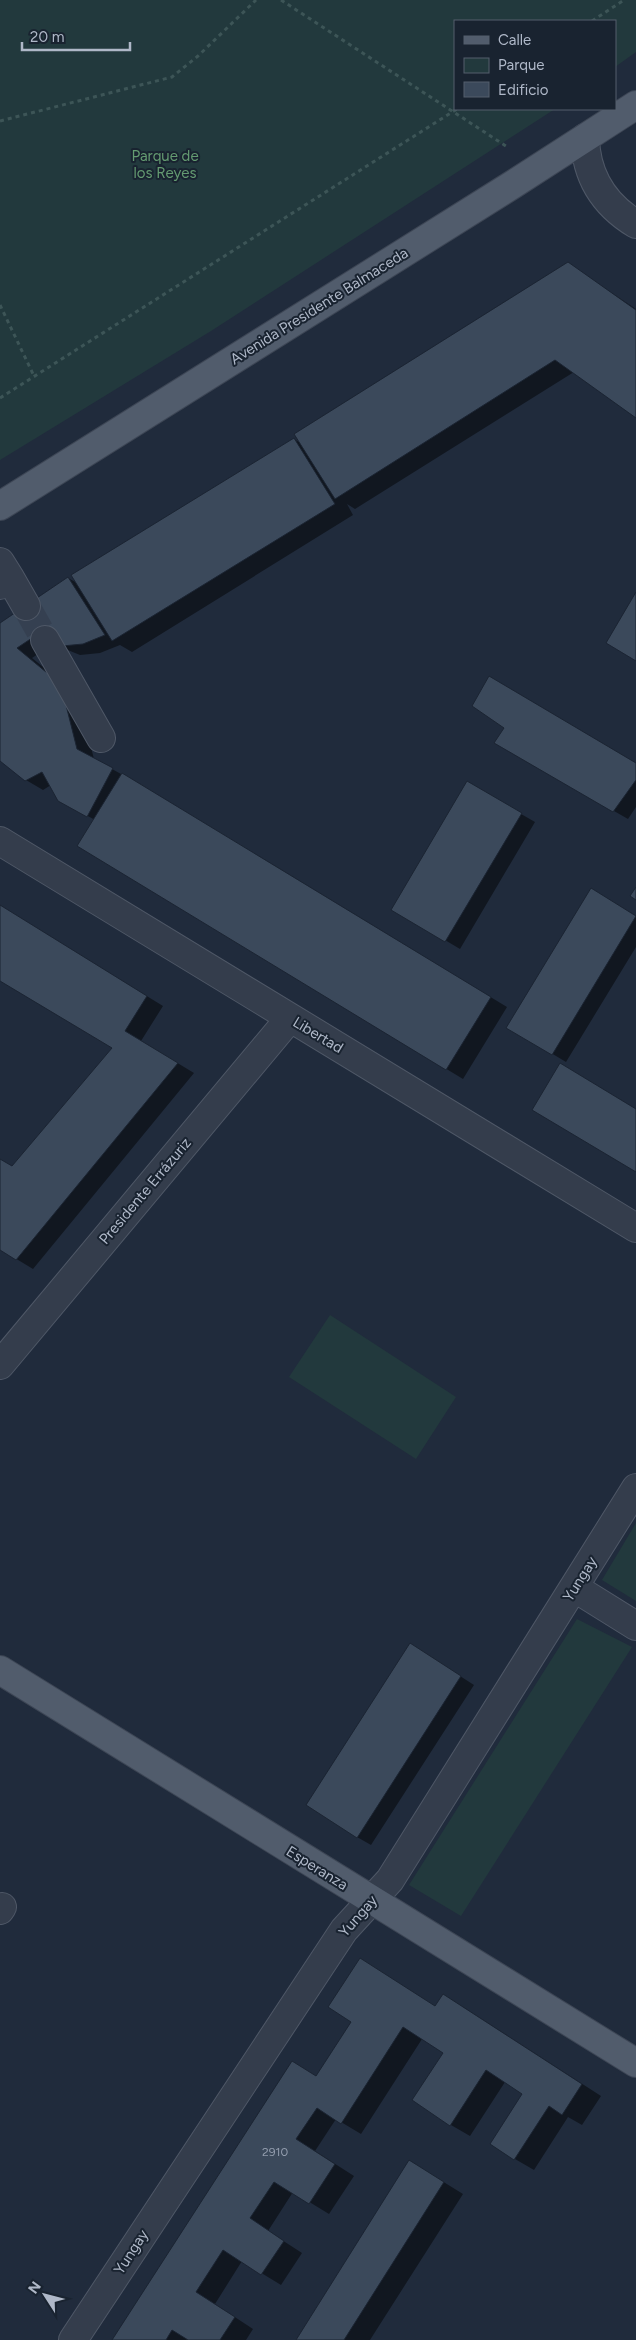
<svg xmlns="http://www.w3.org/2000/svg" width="636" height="2340" viewBox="0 0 636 2340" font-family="Figtree,sans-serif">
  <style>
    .park { fill: #22393d }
    .shadow { fill: #0007 }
    .building { fill: #3b495b; stroke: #1b2432 }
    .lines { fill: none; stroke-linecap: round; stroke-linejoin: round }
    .minor-tunnel { stroke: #354051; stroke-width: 28; stroke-dasharray: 28 14; stroke-linecap: butt }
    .minor-casing { stroke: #4f5867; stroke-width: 30 }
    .major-casing { stroke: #3d4655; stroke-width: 30 }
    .path { stroke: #3d5557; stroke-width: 3; stroke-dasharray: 4 4; stroke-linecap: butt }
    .minor { stroke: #343d4c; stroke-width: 28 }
    .major { stroke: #515c6c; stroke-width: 28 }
    .labels { text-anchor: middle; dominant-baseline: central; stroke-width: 4; stroke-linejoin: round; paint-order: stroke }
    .number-label { font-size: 12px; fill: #929cad }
    .park-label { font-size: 15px; fill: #649b71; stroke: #192330 }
    .street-label { font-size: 15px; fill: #afb8c8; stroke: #192330 }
  </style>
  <rect width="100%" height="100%" fill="#202b3c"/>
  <path class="park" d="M0,0H636V52L615,67V21H455V109H555L211,331L0,460Z
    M330,1315L456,1397L416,1459L289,1377Z
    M636,1523V1601L602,1580Z
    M577,1619L632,1647L461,1916L409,1885Z"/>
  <path class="shadow" d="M568,264L636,309V416L574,372L355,509L347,504L353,515L132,652L120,645L100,653L80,655L53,644L32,658L69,688L82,712L94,759L139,784L507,1007L463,1079L79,846L95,820L59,800L51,785L43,790L26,780L0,760V625L68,578L79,584L294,439L302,444Z
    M495,743L636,764V807L628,819Z
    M467,783L535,822L460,949L393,909Z
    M592,890L636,916V947L566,1062L508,1027Z
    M0,906L163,1006L141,1041L194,1073L33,1269L0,1249V1160L12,1167L114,1048L0,980Z
    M424,1653L474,1685L371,1845L357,1837Z
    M436,2007H463L601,2096L582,2125L568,2117L534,2170L515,2159L523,2093L505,2082L470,2136L451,2125L444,2053L422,2039L361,2134L336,2119L315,2151L354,2176L329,2214L293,2192L268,2231L302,2253L281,2285L242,2261L215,2304L253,2329L246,2340H113L316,2076Z
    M429,2173L463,2194L370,2340H297Z"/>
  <path class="building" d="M568,262L636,310V418L555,360L335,499L294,434Z
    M294,438L335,504L112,641L71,575Z
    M68,577L105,635L83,644L62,646L35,636L17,648L52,677L65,701L77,749L113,768L87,817L58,801L42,772L25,781L0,761V623Z
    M636,592V661L606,643Z
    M489,676L636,763V780L613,812L494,743L504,728L472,706Z
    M122,773L491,997L446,1070L77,846Z
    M467,781L522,813L445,942L391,910Z
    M636,887V900L630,896Z
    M591,888L636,916L552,1055L506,1028Z
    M0,905L147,996L125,1031L178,1063L16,1260L0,1250V1159L12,1166L112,1048L0,981Z
    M560,1063L636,1109V1172L532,1110Z
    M410,1643L461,1676L357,1838L306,1805Z
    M360,1958L435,2006L443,1994L582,2084L562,2115L549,2106L514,2160L490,2144L522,2094L486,2070L450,2126L412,2100L443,2053L403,2027L341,2124L317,2108L296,2139L335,2164L309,2204L274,2182L250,2218L284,2241L261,2275L223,2250L196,2292L235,2317L220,2340H188L172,2330L166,2340H112L292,2061L316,2076L351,2022L328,2007Z
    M409,2160L444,2182L344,2340H296Z"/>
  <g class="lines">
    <path class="minor-tunnel" d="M26,606L45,640"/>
    <g class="minor-casing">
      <path id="minor" d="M585,138C586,176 603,204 636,224
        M0,562L10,578L0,585
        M10,578L26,606
        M45,640L101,738
        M0,841L636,1228
        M0,1365L290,1018
        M575,1588L636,1626
        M0,1910L2,1907
        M73,2340L344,1930L390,1880L636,1488"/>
    </g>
    <g class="major-casing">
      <path id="major" d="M0,506L512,185L636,105
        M0,1670L636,2063"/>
    </g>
    <path class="path" d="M281,0L509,148
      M592,21L624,0
      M0,121L172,77L198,56L256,0
      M0,305L34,376
      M0,398L457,109"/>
    <use href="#minor" class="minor"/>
    <use href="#major" class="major"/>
  </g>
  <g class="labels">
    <g class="number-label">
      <text x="275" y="2152">2910</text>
    </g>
    <g class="park-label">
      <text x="165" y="156">Parque de<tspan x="165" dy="17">los Reyes</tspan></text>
    </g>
    <g class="street-label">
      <text transform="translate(319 306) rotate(-32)">Avenida Presidente Balmaceda</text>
      <text transform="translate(318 1035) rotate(31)">Libertad</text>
      <text transform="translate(145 1191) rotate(-50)">Presidente Errázuriz</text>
      <text transform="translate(580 1579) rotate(-58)">Yungay</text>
      <text transform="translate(317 1868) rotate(32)">Esperanza</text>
      <text transform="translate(358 1916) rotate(-49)">Yungay</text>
      <text transform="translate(131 2252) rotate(-57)">Yungay</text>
    </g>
  </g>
  <rect x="454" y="20" width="162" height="90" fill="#192330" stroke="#555f6d"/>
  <rect x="464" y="36" width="25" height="8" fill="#515c6c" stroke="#555f6d"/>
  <text x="498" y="45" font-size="15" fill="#afb8c8">Calle</text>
  <rect x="464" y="58" width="25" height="15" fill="#22393d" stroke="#555f6d"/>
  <text x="498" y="70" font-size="15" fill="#afb8c8">Parque</text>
  <rect x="464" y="82" width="25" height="15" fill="#3b495b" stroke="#555f6d"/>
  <text x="498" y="95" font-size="15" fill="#afb8c8">Edificio</text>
  <g transform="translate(45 2295) rotate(306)" stroke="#192330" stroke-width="4" paint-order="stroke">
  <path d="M0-4L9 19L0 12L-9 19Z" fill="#afb8c8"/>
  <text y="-8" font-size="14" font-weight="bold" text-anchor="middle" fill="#afb8c8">N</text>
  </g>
  <path d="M22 42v8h108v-8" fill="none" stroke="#afb8c8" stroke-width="2.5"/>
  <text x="30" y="42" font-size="15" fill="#afb8c8" stroke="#192330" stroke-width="4" paint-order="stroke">20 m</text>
</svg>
